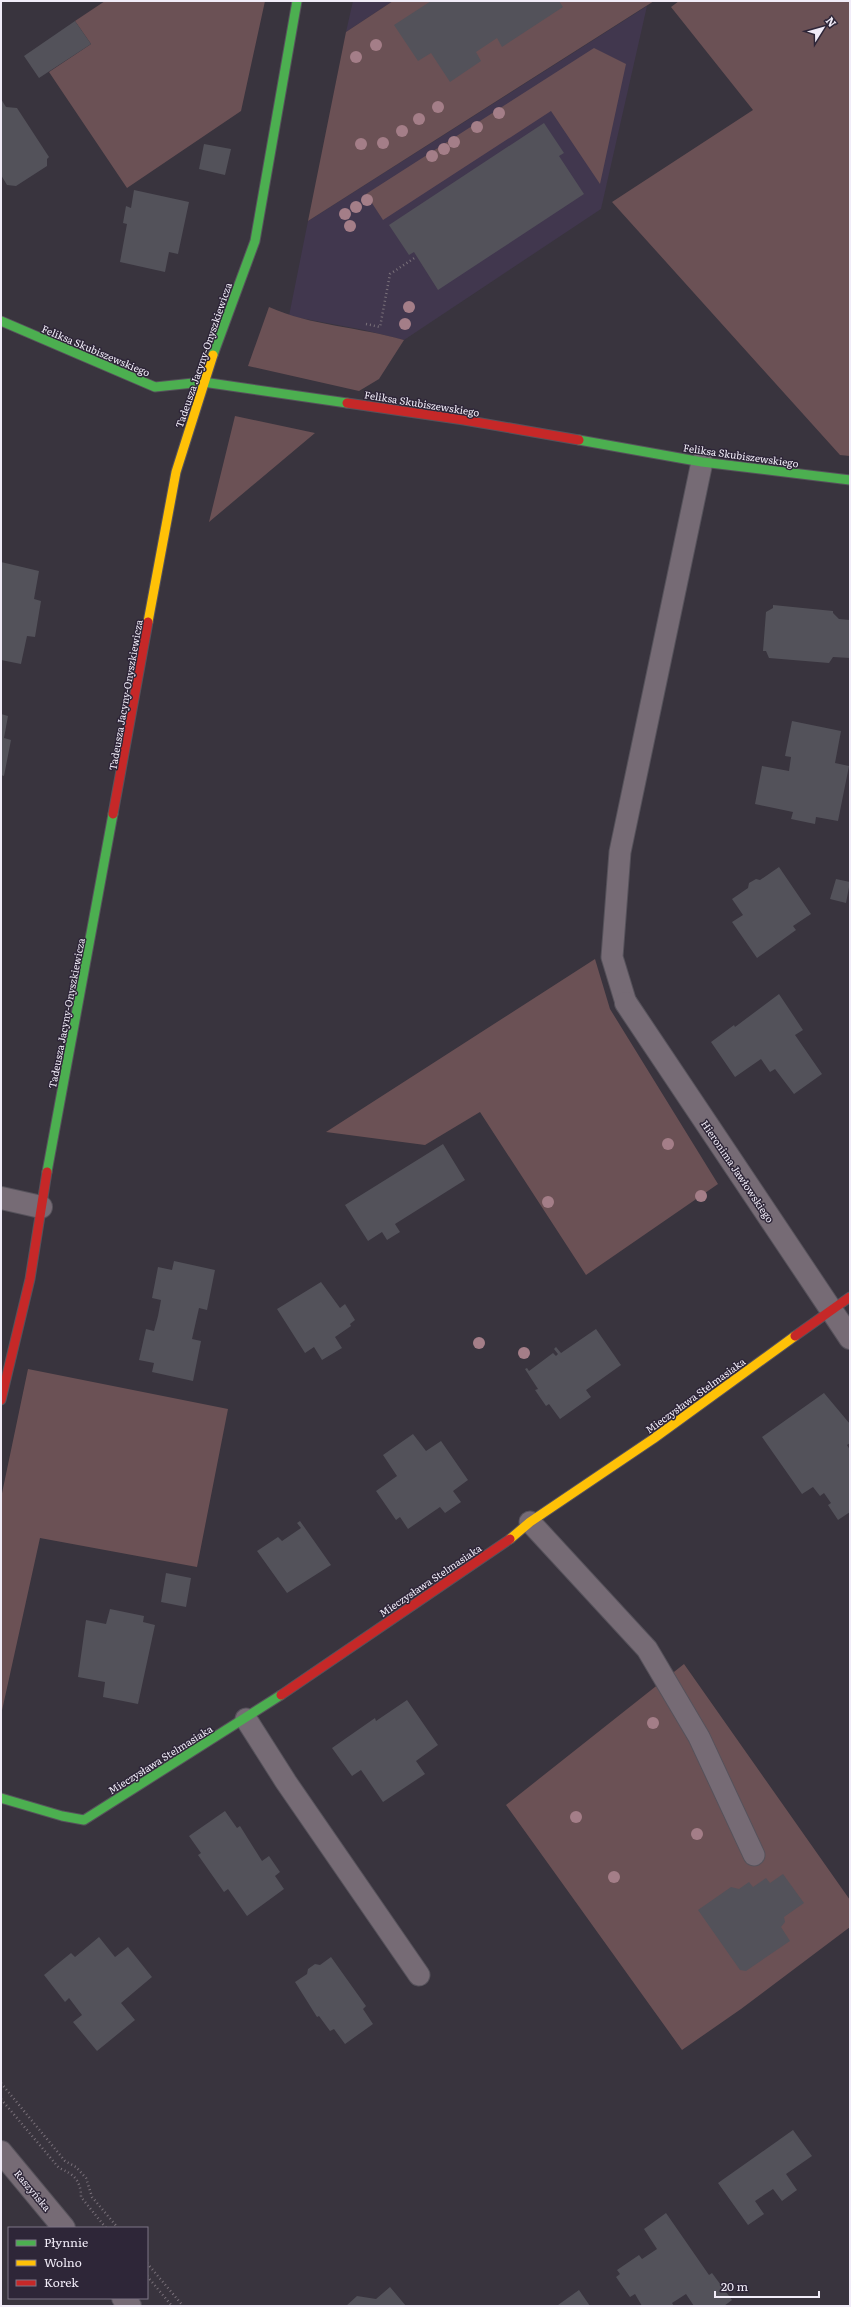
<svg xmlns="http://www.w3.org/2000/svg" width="851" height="2307" viewBox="0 0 851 2307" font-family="Literata,serif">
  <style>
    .built { fill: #41374e }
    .green { fill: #6b5155 }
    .building { fill: #53525a }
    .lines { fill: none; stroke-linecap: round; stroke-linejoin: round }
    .lane-casing { stroke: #56525b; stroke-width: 23 }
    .street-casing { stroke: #56525b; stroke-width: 24 }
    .fast-casing { stroke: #56525b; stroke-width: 11 }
    .slow-casing { stroke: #56525b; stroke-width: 11 }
    .jam-casing { stroke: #56525b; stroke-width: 11 }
    .path { stroke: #7a717a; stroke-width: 2.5; stroke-dasharray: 1 3; stroke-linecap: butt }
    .lane { stroke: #766b75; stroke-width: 21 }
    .street { stroke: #766b75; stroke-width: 22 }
    .fast { stroke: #4caf50; stroke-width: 9 }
    .slow { stroke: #ffc107; stroke-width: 9 }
    .jam { stroke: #c62828; stroke-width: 9 }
    .tree { fill: #a47e88 }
    .labels { text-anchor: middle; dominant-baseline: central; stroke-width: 3; stroke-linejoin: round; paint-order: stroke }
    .street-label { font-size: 10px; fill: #f1ecf8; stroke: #2e2638 }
  </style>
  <rect width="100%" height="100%" fill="#39343e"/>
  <path class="built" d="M353,1H393L346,32Z
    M647,6L601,209L404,340L364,330L289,316L308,221Z"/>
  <path class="green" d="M105,1H265L241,111L127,188L49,72L91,44L75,21Z
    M393,1H654L308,221L346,32Z
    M679,1H850V456L840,455L612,202L753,110L671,7Z
    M594,48L626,64L600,184L551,111L383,220L366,194Z
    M269,307C311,326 360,327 404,340L379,379L359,391L248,366Z
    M235,416L315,433L209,522Z
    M595,959L610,1009L718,1184L586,1275L480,1112L425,1145L326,1132Z
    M28,1369L228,1409L197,1567L40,1538L1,1715V1498Z
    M684,1664L850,1900V1927L741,2009L682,2050L506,1805Z"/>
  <path class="building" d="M431,1H559L563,7L502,47L497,38L476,52L481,61L450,82L431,53L418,61L394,25Z
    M75,21L91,44L39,78L24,56Z
    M1,99L6,107L17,108L49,157L47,159V166L16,186L7,185L1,175Z
    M544,123L564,153L559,156L584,194L438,290L414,252L409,255L389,225Z
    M204,144L231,149L225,175L199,169Z
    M134,190L189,202L178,254L169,252L165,272L120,262L127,224L123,223L126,206L131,208Z
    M1,562L39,571L34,599L41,601L35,637L27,636L21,664L1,660Z
    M773,605L833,611V613L839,619L850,620V658L833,657L829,663L769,658L766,651H763L766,612L773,608Z
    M1,714L8,716L4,738L11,740L4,776L1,775Z
    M792,721L841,731L835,763L849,766L838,821L816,817L815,824L791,819L793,812L755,804L762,766L789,771L791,757L785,756Z
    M779,867L811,914L793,926L796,930L757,958L732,922L743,915L732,899L748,888L749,883L756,879L760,880Z
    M836,879L850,882L846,903L830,899Z
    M779,994L803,1030L795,1035L822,1074L794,1094L775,1069L770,1072L761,1059L735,1077L711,1042L734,1025L735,1027Z
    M443,1144L465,1180L395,1224L400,1232L387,1240L382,1232L368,1241L345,1205Z
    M174,1261L215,1270L207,1310L199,1308L192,1339L201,1341L193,1381L152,1372L154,1363L139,1360L146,1329L154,1331L158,1316L161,1300L152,1298L158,1267L172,1270Z
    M321,1282L340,1308L345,1304L355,1320L350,1324L351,1326L335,1337L342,1348L322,1360L314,1347L305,1353L277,1309Z
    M596,1329L621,1365L586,1390L591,1397L560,1419L549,1404L546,1406L535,1390L538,1389L525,1369L527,1368L529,1371L553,1353L556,1356L558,1354L554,1349L556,1347L561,1353Z
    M824,1393L850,1424V1443L847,1445L850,1450V1512L838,1520L828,1505L831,1503L824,1493L820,1496L813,1487L802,1494L762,1437Z
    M413,1434L426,1451L441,1441L468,1480L453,1491L461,1502L445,1513L440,1507L408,1529L400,1517L396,1520L376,1491L397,1476L383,1455Z
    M300,1521L331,1565L287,1593L257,1551L278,1537L282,1541L301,1528L297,1523Z
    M166,1573L191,1578L186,1607L161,1602Z
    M110,1609L144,1616L143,1622L155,1625L138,1704L103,1697L105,1682L78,1677L86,1620L106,1624Z
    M407,1700L438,1745L416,1761L425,1774L383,1802L361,1770L352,1776L332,1748L375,1718L376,1721Z
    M225,1811L237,1828L240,1826L262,1861L269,1856L280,1872L275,1876L284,1889L247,1916L228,1889L224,1892L198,1855L201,1853L189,1836Z
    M783,1874L804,1903L784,1917L785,1922L781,1927L790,1941L746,1971L740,1970L698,1910L731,1887L739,1889L749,1882L753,1887L766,1878L770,1883Z
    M99,1937L115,1957L128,1947L152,1977L121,2003L135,2020L97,2051L73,2022L82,2015L69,1998L65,2002L44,1975L71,1953L75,1957Z
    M331,1957L366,2006L363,2009L373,2024L345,2044L334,2029L330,2031L319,2016L317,2017L295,1982L307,1974L308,1969L315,1964L320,1965Z
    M793,2130L812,2156L786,2174L797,2190L782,2201L773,2189L755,2201L764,2214L748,2225L718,2183Z
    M666,2213L709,2275L712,2273L732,2300L724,2306H694L686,2294L672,2303L674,2306H642L635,2294L630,2297L616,2277L620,2274L617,2270L639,2255L642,2259L657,2249L644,2229Z
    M390,2287L406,2306H346L357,2296L376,2299Z
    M579,2290L590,2306H559L558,2305Z"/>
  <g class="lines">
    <g class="lane-casing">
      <path id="lane" d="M626,1003L612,957L620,852L702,462
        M530,1522L647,1649L699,1737L754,1855
        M246,1719L286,1782L419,1975"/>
    </g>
    <g class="street-casing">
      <path id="street" d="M626,1003L850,1338
        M1,1198L41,1207
        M1,2152L64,2228
        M123,2298L130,2306"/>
    </g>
    <g class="fast-casing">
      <path id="fast" d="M1,321L155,387L203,382L347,403
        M213,355L255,241L297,1
        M579,440L702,462L850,480
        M47,1172L113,814
        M1,1798L62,1816L84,1820L281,1695"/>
    </g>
    <g class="slow-casing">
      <path id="slow" d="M148,622L176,472L213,355
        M510,1539L530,1522L653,1439L795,1336"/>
    </g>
    <g class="jam-casing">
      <path id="jam" d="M347,403L464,420L579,440
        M113,814L148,622
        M795,1336L850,1297
        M1,1400L30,1279L47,1172
        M281,1695L510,1539"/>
    </g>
    <path class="path" d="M366,324L380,327L390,274L416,257
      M1,2083L65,2161L76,2167L86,2178L92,2197L118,2228
      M1,2099L59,2168C74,2174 81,2181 81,2197L106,2228
      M147,2263L183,2306
      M147,2276L172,2306"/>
    <use href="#lane" class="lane"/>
    <use href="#street" class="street"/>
    <use href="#fast" class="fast"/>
    <use href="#slow" class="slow"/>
    <use href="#jam" class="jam"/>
  </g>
  <g class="tree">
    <circle cx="376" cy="45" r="6"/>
    <circle cx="356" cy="57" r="6"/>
    <circle cx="438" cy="107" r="6"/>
    <circle cx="499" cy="113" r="6"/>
    <circle cx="419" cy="119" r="6"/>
    <circle cx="477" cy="127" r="6"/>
    <circle cx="402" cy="131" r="6"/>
    <circle cx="454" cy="142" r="6"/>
    <circle cx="383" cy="143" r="6"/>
    <circle cx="361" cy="144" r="6"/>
    <circle cx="444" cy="149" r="6"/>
    <circle cx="432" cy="156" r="6"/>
    <circle cx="367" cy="200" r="6"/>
    <circle cx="356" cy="207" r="6"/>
    <circle cx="345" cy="214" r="6"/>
    <circle cx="350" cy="226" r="6"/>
    <circle cx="409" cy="307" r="6"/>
    <circle cx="405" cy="324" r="6"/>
    <circle cx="668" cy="1144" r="6"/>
    <circle cx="701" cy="1196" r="6"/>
    <circle cx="548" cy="1202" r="6"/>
    <circle cx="479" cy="1343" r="6"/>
    <circle cx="524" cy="1353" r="6"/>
    <circle cx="653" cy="1723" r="6"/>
    <circle cx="576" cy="1817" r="6"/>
    <circle cx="697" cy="1834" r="6"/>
    <circle cx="614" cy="1877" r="6"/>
  </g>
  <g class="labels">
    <g class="street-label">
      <text transform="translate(96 350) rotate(23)">Feliksa Skubiszewskiego</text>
      <text transform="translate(203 355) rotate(-71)">Tadeusza Jacyny-Onyszkiewicza</text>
      <text transform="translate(422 403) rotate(9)">Feliksa Skubiszewskiego</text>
      <text transform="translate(741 455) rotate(8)">Feliksa Skubiszewskiego</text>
      <text transform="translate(125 695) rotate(-80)">Tadeusza Jacyny-Onyszkiewicza</text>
      <text transform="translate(66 1013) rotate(-79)">Tadeusza Jacyny-Onyszkiewicza</text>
      <text transform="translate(738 1171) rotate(56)">Hieronima Jawłowskiego</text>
      <text transform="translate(695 1395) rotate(-36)">Mieczysława Stelmasiaka</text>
      <text transform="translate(430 1580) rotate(-34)">Mieczysława Stelmasiaka</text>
      <text transform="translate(160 1759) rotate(-32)">Mieczysława Stelmasiaka</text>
      <text transform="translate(33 2190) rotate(50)">Raszyńska</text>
    </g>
  </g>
  <rect width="851" height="2307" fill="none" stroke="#f1ecf8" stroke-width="4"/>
  <rect x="8" y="2227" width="140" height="72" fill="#2e2638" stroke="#7c7585"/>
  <rect x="16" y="2240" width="20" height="6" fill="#4caf50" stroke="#7c7585"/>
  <text x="44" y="2247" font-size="12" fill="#f1ecf8">Płynnie</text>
  <rect x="16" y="2260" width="20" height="6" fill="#ffc107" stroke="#7c7585"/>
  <text x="44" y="2267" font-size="12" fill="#f1ecf8">Wolno</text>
  <rect x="16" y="2280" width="20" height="6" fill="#c62828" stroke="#7c7585"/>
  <text x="44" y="2287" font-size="12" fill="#f1ecf8">Korek</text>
  <g transform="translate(823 28) rotate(53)" stroke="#2e2638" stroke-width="3" paint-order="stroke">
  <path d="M0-3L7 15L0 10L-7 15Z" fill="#f1ecf8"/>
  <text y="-6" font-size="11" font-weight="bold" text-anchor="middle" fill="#f1ecf8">N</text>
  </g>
  <path d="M715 2291v6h104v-6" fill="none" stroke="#f1ecf8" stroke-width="2"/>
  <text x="721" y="2291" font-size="12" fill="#f1ecf8" stroke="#2e2638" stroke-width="3" paint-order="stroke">20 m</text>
</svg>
